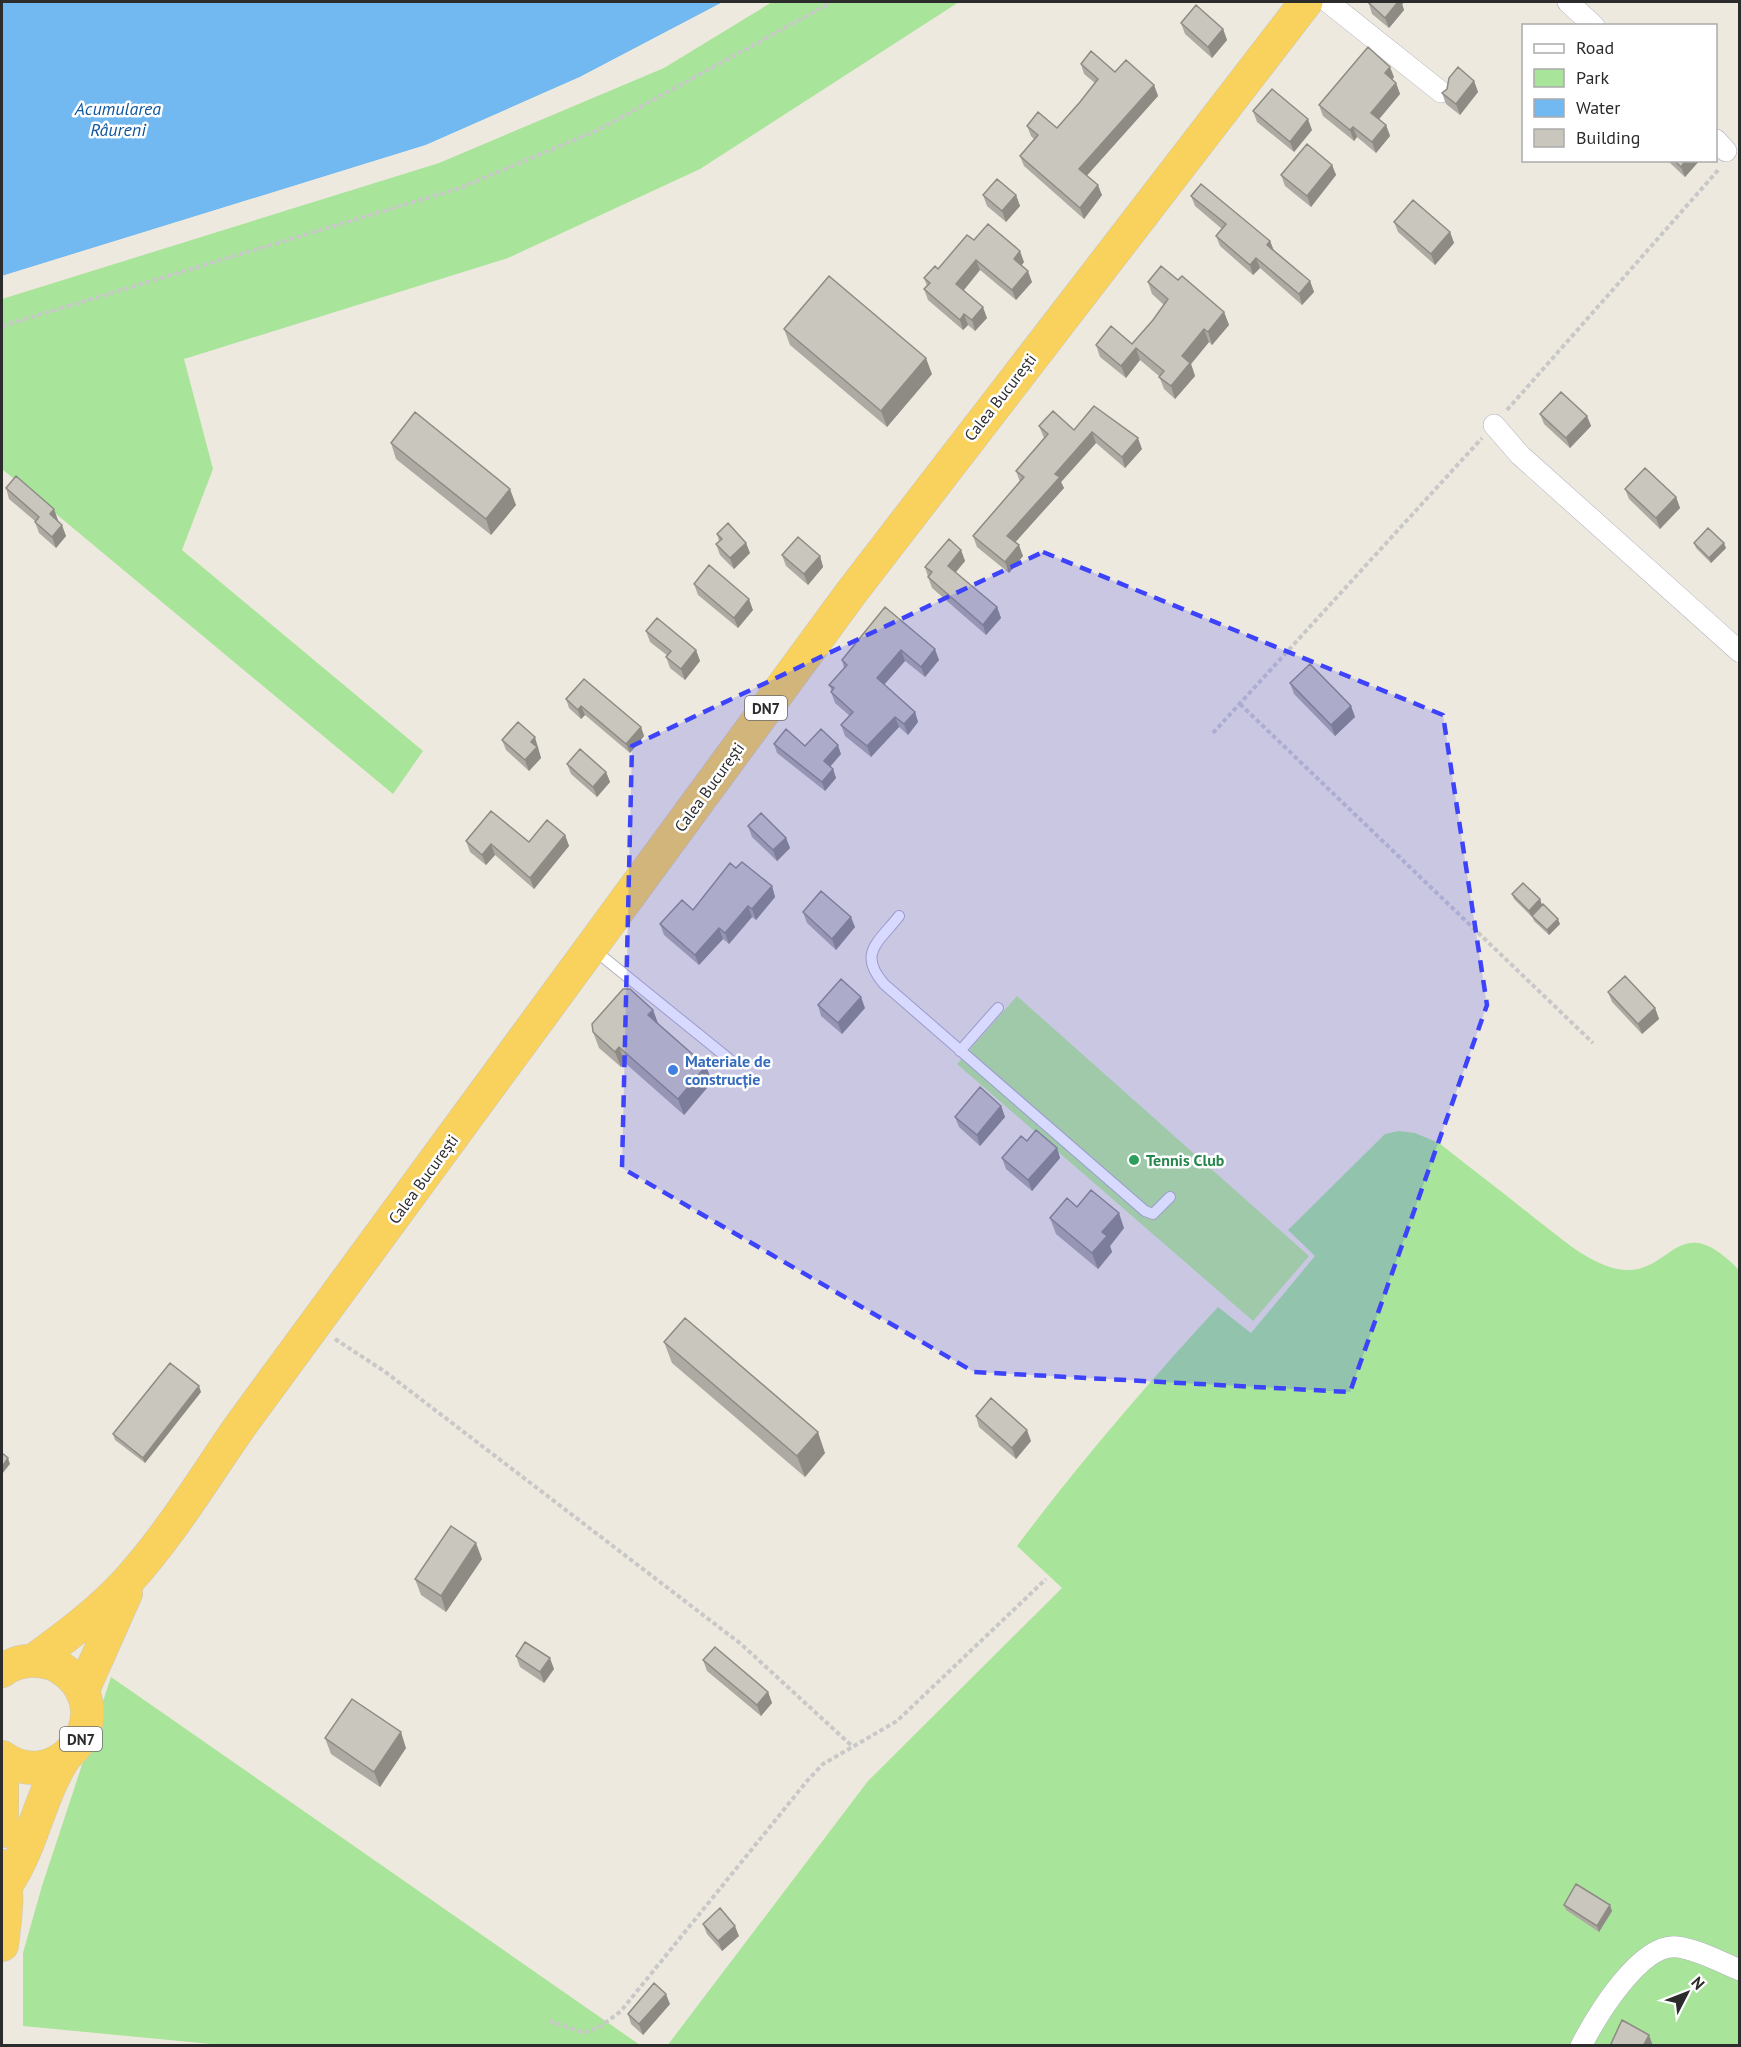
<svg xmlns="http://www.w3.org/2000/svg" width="1741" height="2047" viewBox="0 0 1741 2047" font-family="'PT Sans',sans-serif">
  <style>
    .green { fill: #a8e49a }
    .pitch { fill: #b9ec96 }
    .water { fill: #71b9f0 }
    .pier { fill: #eee9de }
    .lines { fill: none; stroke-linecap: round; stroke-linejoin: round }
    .service-casing { stroke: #b2b2bf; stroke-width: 12 }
    .minor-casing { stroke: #b2b2bf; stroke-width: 22 }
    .trunk-casing { stroke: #c8c8c8; stroke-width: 34 }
    .path { stroke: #c8c8c8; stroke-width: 4; stroke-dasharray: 4.5 3; stroke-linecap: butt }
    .service { stroke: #fff; stroke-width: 10 }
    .minor { stroke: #fff; stroke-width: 21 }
    .trunk { stroke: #f8d25c; stroke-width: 33 }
    .wall { fill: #adaaa3 }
    .shaded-wall { fill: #8d8b84 }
    .building { fill: #c9c6bd; stroke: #8d8b84; stroke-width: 1.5 }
    .marked { fill: #3d42fb; fill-opacity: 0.2; stroke: #3d42fb; stroke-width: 4.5; stroke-dasharray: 12 8; stroke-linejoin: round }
    .shop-dot { fill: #3f7fe0; stroke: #fff; stroke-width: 2 }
    .leisure-dot { fill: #2e9e5b; stroke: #fff; stroke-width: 2 }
    .labels { text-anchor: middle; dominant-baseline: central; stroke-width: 5; stroke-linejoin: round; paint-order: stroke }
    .shield { fill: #fff; stroke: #6b6b6b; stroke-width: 1.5 }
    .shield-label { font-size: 15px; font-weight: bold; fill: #2c2c2c }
    .street-label { font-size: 16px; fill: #2c2c2c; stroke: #fff }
    .shop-label { font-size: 16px; font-weight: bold; fill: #366cbe; stroke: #fff; text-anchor: start }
    .leisure-label { font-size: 16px; font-weight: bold; fill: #27864d; stroke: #fff; text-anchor: start }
    .water-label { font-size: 18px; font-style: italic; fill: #0c559f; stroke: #fff }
  </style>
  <rect width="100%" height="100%" fill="#eee9de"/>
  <path class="green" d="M772,2H959L700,169L508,258L184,359L213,469L182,550L423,751L393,794L2,469V299L439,163L664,68Z
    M1398,1131L1415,1133L1439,1143C1472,1169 1505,1194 1537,1220C1560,1237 1582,1258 1610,1267C1671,1287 1673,1201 1739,1270V2045L667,2046L868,1781L1062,1588L1017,1546C1080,1462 1147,1384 1218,1307L1251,1333L1315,1256L1288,1230L1385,1134Z
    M111,1677L640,2045L232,2046L23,2026V1953L42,1886Z"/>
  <path class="pitch" d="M1017,996L1309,1256L1253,1321L957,1064Z"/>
  <path class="water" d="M2,2H723L580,77L426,145L2,276Z"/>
  <path class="pier" d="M723,2H726L582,80L427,148L2,279V276L426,145L580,77Z"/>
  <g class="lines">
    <g class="service-casing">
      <path id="service" d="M899,916C879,942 857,953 884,984L1145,1211L1153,1214L1170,1197
        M593,949L729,1059
        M960,1051L998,1008"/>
    </g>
    <g class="minor-casing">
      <path id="minor" d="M1328,2L1441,92
        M1568,2L1594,26
        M1716,140L1726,151
        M1494,425L1520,455L1740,652
        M1581,2046C1596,2017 1641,1941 1678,1947C1699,1950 1720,1962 1740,1970"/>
    </g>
    <g class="trunk-casing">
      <path id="trunk" d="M34,1660C67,1636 99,1612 126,1583C170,1535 204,1478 241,1425L851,593L1306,2
        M2,1671C15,1661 30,1659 45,1662C55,1663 63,1669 70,1675C118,1720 56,1796 2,1757
        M82,1692L126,1593
        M2,1831V1757
        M2,1866C10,1893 5,1917 2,1945
        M7,1884C33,1845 39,1797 65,1757"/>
    </g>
    <path class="path" d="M2,326L460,188L598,130L832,2
      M1507,410L1720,168
      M1240,704L1593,1043
      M1213,733L1482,438
      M335,1339L384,1371L741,1644L852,1746
      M549,2021L584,2033L601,2026L621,2011L807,1781L823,1764L897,1721L1046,1579"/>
    <use href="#service" class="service"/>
    <use href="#minor" class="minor"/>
    <use href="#trunk" class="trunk"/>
  </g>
  <path class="wall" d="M1366,2H1405L1402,4L1404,10L1389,28L1372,14L1369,4Z
    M1181,23L1223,29L1227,40L1212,58L1185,34Z
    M1081,64L1115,72L1154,85L1158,96L1086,176L1102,195L1084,219L1024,166L1020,156L1034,139L1031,136L1027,126L1057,128L1080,102L1095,83L1084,74Z
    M1394,77L1392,80L1396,83L1400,94L1379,119L1386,125L1390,136L1376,153L1357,137L1354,141L1323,116L1319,105Z
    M1474,81L1478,92L1460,115L1446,104L1442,93Z
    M1253,111L1312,130L1294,152L1257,122Z
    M1669,160H1700L1685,177L1670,163Z
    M1332,165L1336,175L1311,207L1285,186L1281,175Z
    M983,195H1016L1020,206L1006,222L987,206Z
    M1191,196L1270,241L1274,251L1310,281L1314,292L1302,305L1260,268L1253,275L1220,246L1216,236L1222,229L1195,206Z
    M1394,222L1450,232L1454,243L1435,265L1398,232Z
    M974,240L1024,262L1021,265L1032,282L1016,300L980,270L963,290L987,318L975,331L968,325L963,330L928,300L924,289L927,286L924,278L938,269Z
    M1178,280L1224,312L1229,325L1212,345L1209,342L1191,364L1195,376L1175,399L1164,389L1159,376L1140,360L1126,378L1100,357L1096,345L1132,344L1153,320L1164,305L1152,294L1148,282Z
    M784,329L932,374L887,427L790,345Z
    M1094,406L1142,449L1125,468L1096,443L1061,482L1064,488L1015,542L1023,556L1009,573L977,547L973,536L1020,482L1016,471L1044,438L1039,426L1074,430Z
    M1540,414L1587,416L1591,426L1570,448L1544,424Z
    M391,443L516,505L491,535L396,459Z
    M6,488L58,520L66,536L56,548L39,533L35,522V521L9,499Z
    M1625,489L1676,497L1680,508L1660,529L1629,499Z
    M717,534L746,543L750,553L734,569L720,555L716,544L719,541Z
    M1694,543L1726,548L1711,563L1696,548Z
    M961,550L965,561L955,572L997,607L1001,618L986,635L932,588L928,577L925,567Z
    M782,555L820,556L823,567L808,585L786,566Z
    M694,584L753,610L738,628L698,595Z
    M885,607L939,660L925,677L905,661L884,685L915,712L918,722L908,735L899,727L871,757L845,736L841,725L850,716L835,703L831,692L832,691L829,685L844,668L842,660Z
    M646,631L696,650L700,661L685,680L670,668L666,657L668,656L650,642Z
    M1290,683L1351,706L1355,717L1335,736L1294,694Z
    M566,699L641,727L644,736L630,753L585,715L581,719L569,708Z
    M502,740L539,748L538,749L541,758L529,771L506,750Z
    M774,744L805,746L841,754L830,767L833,769L836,778L825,791L777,753Z
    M567,764L606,772L610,782L597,797L571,774Z
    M748,826L786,838L790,848L777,861L752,837Z
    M565,835L569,846L534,889L495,855L486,865L470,852L466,841L529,842Z
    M736,868L772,886L775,897L756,920L752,917L729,944L723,939L699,965L664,935L660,924L693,910Z
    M1512,894L1540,899L1542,905L1531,916L1514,899Z
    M803,912L855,927L836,950L807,923Z
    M1532,916L1560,924L1549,935L1534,921Z
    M1608,992L1655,1008L1659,1019L1642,1034L1612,1002Z
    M818,1005L865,1008L842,1034L821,1016Z
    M653,1010L658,1024L706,1066L712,1082L684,1115L625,1063L621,1067L599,1048L593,1032Z
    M1001,1106L1005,1117L980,1146L959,1127L955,1117Z
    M1027,1141L1057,1148L1060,1158L1032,1191L1006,1169L1002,1158Z
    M1077,1207L1124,1228L1110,1246L1112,1252L1098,1269L1056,1234L1050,1218Z
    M664,1342L825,1453L805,1477L672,1363Z
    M201,1392L145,1463L115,1440L113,1434Z
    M976,1416L1031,1441L1016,1459L979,1427Z
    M482,1559L446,1612L421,1595L415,1579Z
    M516,1656L554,1669L544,1683L520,1667Z
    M703,1660L768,1692L772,1703L761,1716L707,1671Z
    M325,1738L406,1748L380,1787L331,1754Z
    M1564,1905L1612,1911L1599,1932L1566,1910Z
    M703,1924L739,1936L722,1951L707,1934Z
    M670,2004L643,2035L631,2024L628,2014Z"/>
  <path class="shaded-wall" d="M1398,2H1405L1402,4L1404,10L1389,28L1385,18Z
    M1223,29L1227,40L1212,58L1208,47Z
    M1390,67L1394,77L1389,84L1385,73Z
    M1474,81L1478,92L1460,115L1456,104Z
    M1396,83L1400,94L1375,124L1371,113Z
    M1154,85L1158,96L1083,180L1079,169Z
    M1308,119L1312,130L1294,152L1290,142Z
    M1386,125L1390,136L1376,153L1372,142Z
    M1353,127L1357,137L1354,141L1350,130Z
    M1686,160H1700L1685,177L1681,167Z
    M1332,165L1336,175L1311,207L1307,196Z
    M1098,185L1102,195L1084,219L1080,208Z
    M1016,195L1020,206L1006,222L1002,211Z
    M1450,232L1454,243L1435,265L1431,254Z
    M1270,241L1274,251L1267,245Z
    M1020,251L1024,262L1018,270L1014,259Z
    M1256,258L1260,268L1253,275L1250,265Z
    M976,260L980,270L960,295L956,284Z
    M1028,271L1032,282L1016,300L1012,290Z
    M1310,281L1314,292L1302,305L1299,294Z
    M983,307L987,318L975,331L972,320Z
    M1224,312L1229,325L1212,345L1208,332Z
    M964,314L968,325L963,330L960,320Z
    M1204,329L1209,342L1191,364L1195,376L1175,399L1171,386L1182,356Z
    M1136,348L1140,360L1126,378L1121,366Z
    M926,358L932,374L887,427L881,411Z
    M1587,416L1591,426L1570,448L1566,438Z
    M1092,432L1096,443L1061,482L1064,488L1011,547L1007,536L1055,474Z
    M1138,438L1142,449L1125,468L1122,457Z
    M510,489L516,505L491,535L486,519Z
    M1676,497L1680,508L1660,529L1656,518Z
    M54,509L58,520L54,525L50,514Z
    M62,525L66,536L56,548L52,537Z
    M746,543L750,553L734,569L730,558Z
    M1724,543L1726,548L1711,563L1709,558Z
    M1019,545L1023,556L1009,573L1005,562Z
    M961,550L965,561L952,577L948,566Z
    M820,556L823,567L808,585L804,574Z
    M749,599L753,610L738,628L734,618Z
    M997,607L1001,618L986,635L983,625Z
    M935,649L939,660L925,677L921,667Z
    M696,650L700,661L685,680L681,669Z
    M901,650L905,661L880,689L877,678Z
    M581,706L585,715L581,719L578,710Z
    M1351,706L1355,717L1335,736L1331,725Z
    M915,712L918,722L908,735L904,724Z
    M895,717L899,727L871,757L867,746Z
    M641,727L644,736L630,753L626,744Z
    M535,737L541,758L529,771L525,760L531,742Z
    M838,745L841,754L827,770L824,761Z
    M833,769L836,778L825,791L822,782Z
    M606,772L610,782L597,797L593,787Z
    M565,835L569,846L534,889L530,878Z
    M786,838L790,848L777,861L773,850Z
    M491,844L495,855L486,865L482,855Z
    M772,886L775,897L756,920L752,909Z
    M1540,899L1542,905L1531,916L1529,911Z
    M748,906L752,917L729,944L725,933Z
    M851,917L855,927L836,950L832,939Z
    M1558,919L1560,924L1549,935L1547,930Z
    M719,928L723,939L699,965L695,955Z
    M861,997L865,1008L842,1034L838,1023Z
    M1655,1008L1659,1019L1642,1034L1638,1024Z
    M653,1010L659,1026L648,1015Z
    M619,1047L625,1063L621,1067L615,1052Z
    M706,1066L712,1082L684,1115L678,1099Z
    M1001,1106L1005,1117L980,1146L977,1135Z
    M1057,1148L1060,1158L1032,1191L1028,1180Z
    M1119,1213L1124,1228L1110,1246L1112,1252L1098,1269L1092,1253L1102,1232Z
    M199,1386L201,1392L145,1463L143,1458Z
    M1027,1430L1031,1441L1016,1459L1012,1448Z
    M818,1432L825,1453L805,1477L797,1456Z
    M8,1458L10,1464L2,1474V1467Z
    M476,1543L482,1559L446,1612L441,1596Z
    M550,1658L554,1669L544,1683L540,1672Z
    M768,1692L772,1703L761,1716L757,1705Z
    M401,1732L406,1748L380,1787L374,1772Z
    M1610,1905L1612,1911L1599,1932L1597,1926Z
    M735,1926L739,1936L722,1951L718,1941Z
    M666,1994L670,2004L643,2035L639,2024Z
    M1649,2035L1653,2046H1643Z"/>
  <path class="building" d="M1370,2H1398L1385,18L1369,3Z
    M1196,5L1223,29L1208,47L1181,23Z
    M1368,47L1390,67L1385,73L1396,83L1371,113L1386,125L1372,142L1353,127L1350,130L1319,105Z
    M1091,51L1115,72L1126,60L1154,85L1079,169L1098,185L1080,208L1020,156L1038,135L1027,126L1038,112L1057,128L1080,102L1098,79L1081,64Z
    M1458,67L1474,81L1456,104L1442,93L1447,89L1449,78Z
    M1272,89L1308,119L1290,142L1253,111Z
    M1307,144L1332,165L1307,196L1281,175Z
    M1674,160H1686L1681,167Z
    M997,179L1016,195L1002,211L983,195Z
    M1201,184L1270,241L1267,245L1310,281L1299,294L1256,258L1250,265L1216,236L1226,224L1191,196Z
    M1413,200L1450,232L1431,254L1394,222Z
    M988,224L1020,251L1014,259L1028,271L1012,290L976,260L956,284L983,307L972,320L964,314L960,320L924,289L930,283L924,278L935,266L938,269L967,235L974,240Z
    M1161,266L1178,280L1182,276L1224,312L1208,332L1204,329L1182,356L1190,363L1171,386L1159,377L1164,371L1136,348L1121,366L1096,345L1111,326L1132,344L1153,320L1168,299L1148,282Z
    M829,276L926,358L881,411L784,329Z
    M1561,392L1587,416L1566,438L1540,414Z
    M1094,406L1138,438L1122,457L1092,432L1055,474L1060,477L1007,536L1019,545L1005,562L973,536L1024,477L1016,471L1048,434L1039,426L1053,411L1074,430Z
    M415,412L510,489L486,519L391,443Z
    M1645,468L1676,497L1656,518L1625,489Z
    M16,476L54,509L50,514L62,525L52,537L35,522L39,517L6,488Z
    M728,523L746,543L730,558L716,544L722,539L717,534Z
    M1708,528L1724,543L1709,558L1694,543Z
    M798,537L820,556L804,574L782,555Z
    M949,539L961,550L948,566L997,607L983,625L928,577L932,572L925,567Z
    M709,565L749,599L734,618L694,584Z
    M885,607L935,649L921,667L901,650L877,678L915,712L904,724L895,717L867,746L841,725L853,712L831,692L834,688L829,685L847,665L842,660Z
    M657,618L696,650L681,669L666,657L671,651L646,631Z
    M1310,664L1351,706L1331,725L1290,683Z
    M584,679L641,727L626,744L581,706L578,710L566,699Z
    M518,722L535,737L531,742L537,747L525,760L502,740Z
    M786,729L805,746L821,729L838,745L824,761L833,769L822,782L774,744Z
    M580,749L606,772L593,787L567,764Z
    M491,811L529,842L547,820L565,835L530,878L491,844L482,855L466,841Z
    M761,813L786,838L773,850L748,826Z
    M742,862L772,886L752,909L748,906L725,933L719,928L695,955L660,924L682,900L693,910L730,863L736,868Z
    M1523,883L1540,899L1529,911L1512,894Z
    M821,891L851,917L832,939L803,912Z
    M1543,904L1558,919L1547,930L1532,916Z
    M1625,976L1655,1008L1638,1024L1608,992Z
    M841,979L861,997L838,1023L818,1005Z
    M623,989H630L653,1010L648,1015L706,1066L678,1099L619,1047L615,1052L593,1032L592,1024Z
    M980,1087L1001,1106L977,1135L955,1117Z
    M1036,1130L1057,1148L1028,1180L1002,1158L1021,1136L1027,1141Z
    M1091,1190L1119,1213L1102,1232L1107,1236L1092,1253L1050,1218L1067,1198L1077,1207Z
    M685,1318L818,1432L797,1456L664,1342Z
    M170,1363L199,1386L143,1458L113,1434Z
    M991,1398L1027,1430L1012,1448L976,1416Z
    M2,1453L8,1458L2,1467Z
    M451,1526L476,1543L441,1596L415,1579Z
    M525,1642L550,1658L540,1672L516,1656Z
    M715,1647L768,1692L757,1705L703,1660Z
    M352,1699L401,1732L374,1772L325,1738Z
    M1576,1884L1610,1905L1597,1926L1564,1905Z
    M720,1908L735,1926L718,1941L703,1924Z
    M654,1983L666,1994L639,2024L628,2014Z
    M1622,2020L1649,2035L1643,2046H1610Z"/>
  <path class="marked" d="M1043,552L1443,715L1487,1005L1350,1392L974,1372L622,1168L632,746Z"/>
  <circle class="shop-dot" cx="673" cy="1070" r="6"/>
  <circle class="leisure-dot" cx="1134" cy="1160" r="6"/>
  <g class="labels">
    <g class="shield">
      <rect x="745" y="696" width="42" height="24" rx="4.5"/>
      <rect x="60" y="1727" width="42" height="24" rx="4.5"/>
    </g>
    <g class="shield-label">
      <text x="766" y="708">DN7</text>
      <text x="81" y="1739">DN7</text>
    </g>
    <g class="street-label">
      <text transform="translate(1000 397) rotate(-52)">Calea București</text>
      <text transform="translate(709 787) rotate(-54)">Calea București</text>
      <text transform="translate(423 1179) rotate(-54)">Calea București</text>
    </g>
    <g class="shop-label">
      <text x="685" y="1061">Materiale de<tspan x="685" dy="18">construcție</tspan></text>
    </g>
    <g class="leisure-label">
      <text x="1146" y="1160">Tennis Club</text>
    </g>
    <g class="water-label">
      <text x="118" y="108">Acumularea<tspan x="118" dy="21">Râureni</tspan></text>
    </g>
  </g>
  <rect width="1741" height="2047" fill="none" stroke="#2c2c2c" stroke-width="6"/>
  <rect x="1522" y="24" width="195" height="138" fill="#ffffff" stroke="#ababab" stroke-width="1.5"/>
  <rect x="1534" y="44" width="30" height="9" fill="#ffffff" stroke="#ababab" stroke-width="1.5"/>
  <text x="1576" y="54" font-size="18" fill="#2c2c2c">Road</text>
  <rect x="1534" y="69" width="30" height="18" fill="#a8e49a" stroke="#ababab" stroke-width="1.5"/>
  <text x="1576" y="84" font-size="18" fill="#2c2c2c">Park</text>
  <rect x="1534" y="99" width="30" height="18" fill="#71b9f0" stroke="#ababab" stroke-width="1.5"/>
  <text x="1576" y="114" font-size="18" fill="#2c2c2c">Water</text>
  <rect x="1534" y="129" width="30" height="18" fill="#c9c6bd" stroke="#ababab" stroke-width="1.5"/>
  <text x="1576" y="144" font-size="18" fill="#2c2c2c">Building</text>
  <g transform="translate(1687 1993) rotate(48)" stroke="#ffffff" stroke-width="4.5" paint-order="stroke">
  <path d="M0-4.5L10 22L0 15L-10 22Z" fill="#2c2c2c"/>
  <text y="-9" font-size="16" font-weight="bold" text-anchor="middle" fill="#2c2c2c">N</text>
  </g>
</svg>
